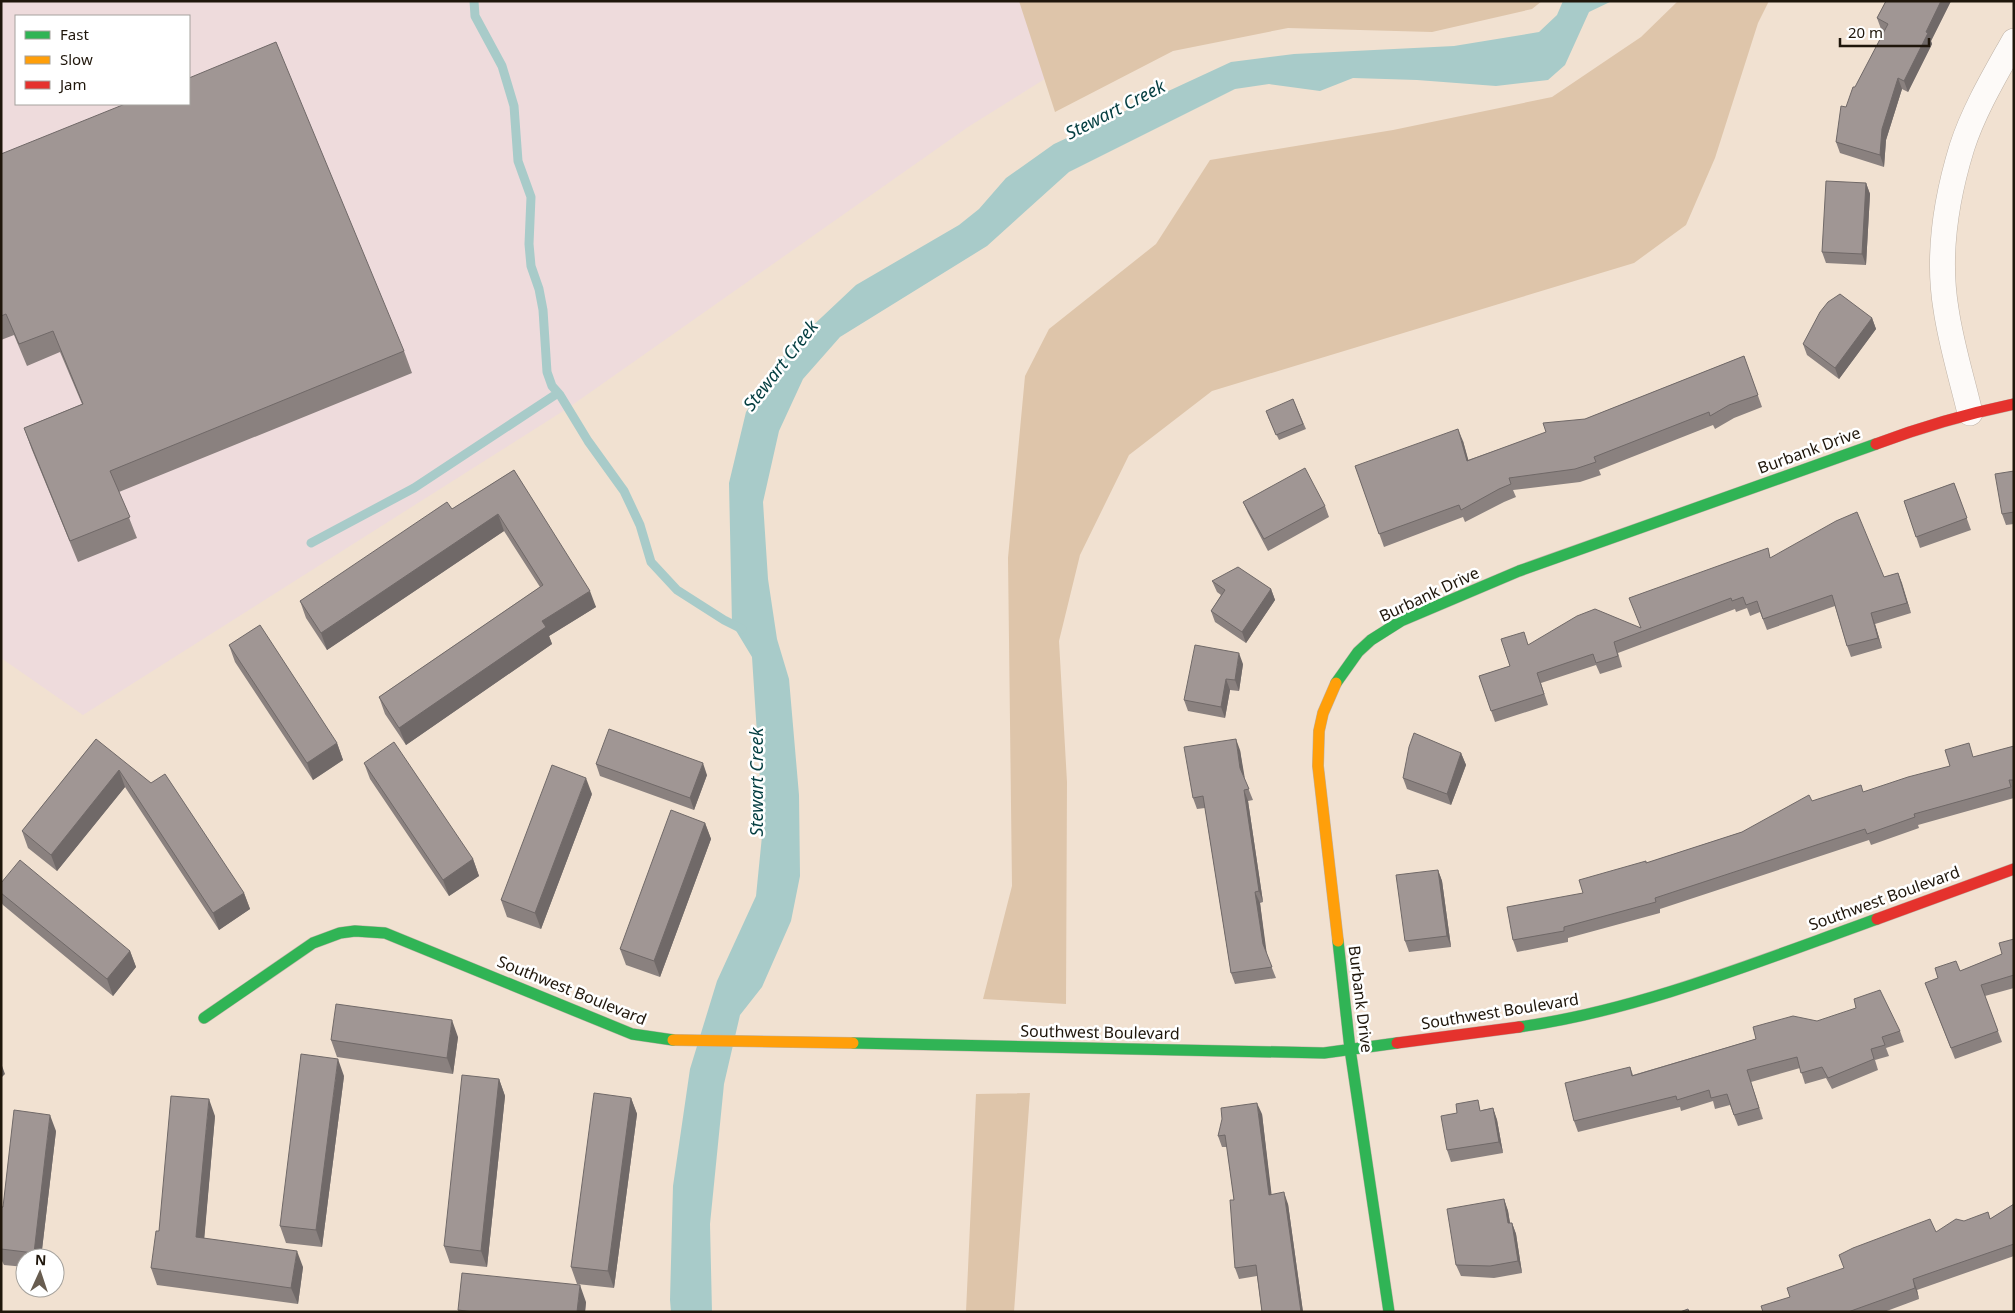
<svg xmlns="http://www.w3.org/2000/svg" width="2015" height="1313" viewBox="0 0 2015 1313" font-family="'Noto Sans',sans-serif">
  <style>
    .industrial { fill: #eedbdc; fill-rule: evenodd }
    .forest { fill: #dec5aa }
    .water { fill: #a8cbc9 }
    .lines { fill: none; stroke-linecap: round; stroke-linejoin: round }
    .stream { stroke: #a8cbc9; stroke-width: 9 }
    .street-casing { stroke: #beb2a6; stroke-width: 26 }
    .fast-casing { stroke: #beb2a6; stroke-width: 12 }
    .slow-casing { stroke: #beb2a6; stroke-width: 12 }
    .jam-casing { stroke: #beb2a6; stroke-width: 12 }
    .street { stroke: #fdfaf8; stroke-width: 25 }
    .fast { stroke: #30b455; stroke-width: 11 }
    .slow { stroke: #ff9f0a; stroke-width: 11 }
    .jam { stroke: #e5322d; stroke-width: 11 }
    .wall { fill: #8a817f }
    .shaded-wall { fill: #706968 }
    .building { fill: #a09694; stroke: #706968 }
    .labels { text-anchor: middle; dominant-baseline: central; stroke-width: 5; stroke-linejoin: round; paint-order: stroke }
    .street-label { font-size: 16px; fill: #1f160b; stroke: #fff }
    .water-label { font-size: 18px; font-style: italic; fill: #043e41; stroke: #fff }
  </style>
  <rect width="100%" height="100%" fill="#f1e1d1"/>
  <path class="industrial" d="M1,1H1169L968,127L568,408L83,715L1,658ZM16,16H189V104H16Z"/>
  <path class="forest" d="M1019,1H1542L1532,9L1432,32L1288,28L1173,51L1055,112Z
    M1678,1H1769L1758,23L1715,158L1686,225L1634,263L1212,391L1129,455L1080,555L1059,641L1067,782L1066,1004L983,999L1012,886L1008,558L1025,376L1049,329L1156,244L1210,160L1393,130L1552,97L1641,37Z
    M1030,1093L1014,1312H966L976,1094Z"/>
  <path class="water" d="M1563,1H1612L1589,12L1565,65L1548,80L1496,86L1417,80L1353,78L1320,91L1269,84L1235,89L1069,172L987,246L840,337L803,379L779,431L763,502L768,579L777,639L789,679L799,795L800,876L791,921L762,987L740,1015L724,1084L710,1224L712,1312H671L670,1300L673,1186L690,1069L717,981L756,896L763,826L752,657L732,624L729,483L746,412L789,348L856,285L959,225L979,209L1006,178L1054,144L1231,62L1294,54L1454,46L1539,32L1557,15Z"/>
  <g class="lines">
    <path class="stream" d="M474,1L475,16L502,66L514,106L518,161L531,197L529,244L531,266L539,289L543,310L547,372L552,386L560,395L588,441L624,491L640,525L651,562L677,590L724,620L742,629
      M311,543L414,488L558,393"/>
    <g class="street-casing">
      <path id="street" d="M1970,413C1962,379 1951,344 1946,309C1937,255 1946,199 1962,147C1974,110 1995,75 2014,41"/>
    </g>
    <g class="fast-casing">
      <path id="fast" d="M1336,683L1358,652L1371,640L1401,621L1519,571L1876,444
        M1338,941L1350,1049L1389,1312
        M204,1018L313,943L340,933L355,931L385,933L632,1034L673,1040
        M1519,1027C1641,1010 1762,960 1877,919
        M853,1043L1324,1053L1397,1043"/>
    </g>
    <g class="slow-casing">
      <path id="slow" d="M1336,683L1323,713L1319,731L1318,766L1338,941
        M673,1040L853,1043"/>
    </g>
    <g class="jam-casing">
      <path id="jam" d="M1876,444C1921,427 1966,414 2014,404
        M1877,919L2014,869
        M1397,1043L1519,1027"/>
    </g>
    <use href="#street" class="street"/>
    <use href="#fast" class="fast"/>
    <use href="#slow" class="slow"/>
    <use href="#jam" class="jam"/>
  </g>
  <path class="wall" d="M1886,1H1951L1931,41L1932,44L1908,92L1902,89L1886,140L1884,167L1840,153L1836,142L1846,107L1884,31L1881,29L1877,18Z
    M1,154L404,351L412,373L119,492L137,538L78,562L32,450L24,428L82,404L60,352L27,366L14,335L1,340Z
    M1866,183L1870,194L1866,265L1826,263L1822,252Z
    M1872,318L1876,329L1839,379L1807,355L1803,344Z
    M1744,356L1762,407L1734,418L1715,429L1713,425L1599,470L1601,475L1580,482L1513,490L1516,497L1504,502L1465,522L1463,517L1384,547L1355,466L1463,441L1468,460L1585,419Z
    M1293,399L1306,429L1279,440L1268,417Z
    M514,470L596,607L549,636L552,644L406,745L385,714L379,697L540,587L504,531L327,650L306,618L300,601L452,509Z
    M2014,471V524L2006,525L2002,514Z
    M1954,483L1971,530L1920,548L1904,501Z
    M1243,502L1325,506L1329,517L1268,551L1248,513Z
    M1771,558L1884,577L1898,573L1911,613L1875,624L1882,648L1851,657L1847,646L1835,606L1767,630L1760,612L1750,616L1747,608L1736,612L1735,609L1618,653L1622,667L1600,674L1596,665L1541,683L1548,705L1495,722L1479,676L1510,666L1528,645L1640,628Z
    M1212,581L1271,589L1275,600L1246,643L1215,622L1211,611L1221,595L1217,592Z
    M229,645L337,743L343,760L313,780L235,662Z
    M1243,664L1239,691L1230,690L1225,718L1188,711L1184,700Z
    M96,739L244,893L250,909L219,930L125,787L57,871L28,848L22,831Z
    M2014,746V791L2013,792L2014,798L1918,825L1919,828L1871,845L1869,840L1660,909V913L1568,938V942L1517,952L1513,940L1583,893L1646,863L1742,832L1812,801L1864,792L1950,766L1974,757Z
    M1240,750L1244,778L1253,800L1248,801L1263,902L1260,903L1266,953L1276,978L1235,984L1231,973L1205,808L1197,809L1193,798Z
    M1461,753L1466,765L1451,805L1407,789L1403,778Z
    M364,763L473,859L479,876L449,896L370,779Z
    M596,764L707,775L694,810L600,776Z
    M592,794L541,929L507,917L501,900Z
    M705,823L711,839L660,977L626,965L620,949Z
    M1438,870L1442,881L1451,947L1409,952L1405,941Z
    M1,883L130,951L136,967L113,996L3,905L1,902Z
    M2014,939V988L1985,996L2002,1042L1955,1059L1925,983L1960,971L2002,954Z
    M1817,1021L1900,1031L1904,1042L1886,1048L1889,1056L1875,1060L1878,1070L1832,1089L1826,1078L1805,1084L1800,1068L1751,1082L1763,1119L1738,1126L1730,1105L1715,1109L1713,1101L1681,1111L1680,1107L1578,1132L1574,1121L1630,1067L1633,1075Z
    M458,1037L453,1074L337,1057L331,1040Z
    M344,1076L322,1247L286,1243L280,1226Z
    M499,1079L505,1096L487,1267L450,1263L444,1246Z
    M631,1098L637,1114L614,1288L577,1284L571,1267Z
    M1493,1108L1497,1120L1503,1153L1451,1162L1447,1150L1482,1110Z
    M1262,1114L1271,1194L1288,1204L1303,1312H1262L1257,1276L1239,1279L1235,1268L1234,1200L1227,1147H1222L1218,1136Z
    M215,1116L204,1238L303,1267L298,1304L157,1285L151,1268L159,1231Z
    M56,1131L41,1258H25V1267L4,1265L1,1259V1207H3Z
    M1504,1199L1508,1211L1510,1223H1512L1516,1234L1522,1273L1494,1278L1461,1276L1456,1265Z
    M2014,1204V1256L1917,1290L1919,1299L1884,1312H1763L1844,1268L1936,1232L1990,1219Z
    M586,1302L585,1312H459L458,1310Z"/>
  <path class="shaded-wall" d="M1941,1H1951L1931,41L1932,44L1908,92L1904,81L1926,32Z
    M1898,78L1902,89L1886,140L1884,167L1880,155L1882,129Z
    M1866,183L1870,194L1866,265L1862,254Z
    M1872,318L1876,329L1839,379L1835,368Z
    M1458,429L1463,441L1472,473L1467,461Z
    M498,514L504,531L327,650L321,633Z
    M1898,573L1902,583L1911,613L1907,603Z
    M1271,589L1275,600L1246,643L1242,632Z
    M590,591L596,607L549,636L552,644L406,745L399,728L542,621Z
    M1871,613L1875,624L1882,648L1878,638Z
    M1239,653L1243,664L1239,691L1235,680Z
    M1226,679L1230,690L1225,718L1221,707Z
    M1236,739L1240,750L1245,779L1240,768Z
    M337,743L343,760L313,780L307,763Z
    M1461,753L1466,765L1451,805L1447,794Z
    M703,763L707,775L694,810L690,798Z
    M119,770L125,787L57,871L51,855Z
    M586,778L592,794L541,929L535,913Z
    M1244,790L1248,801L1263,902L1259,891Z
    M705,823L711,839L660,977L654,961Z
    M473,859L479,876L449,896L443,880Z
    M1438,870L1442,881L1451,947L1447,936Z
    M1255,892L1260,903L1267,955L1263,944Z
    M244,893L250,909L219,930L213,913Z
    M130,951L136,967L113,996L107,979Z
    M452,1020L458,1037L453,1074L447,1058Z
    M338,1059L344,1076L322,1247L316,1230Z
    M1,1063L5,1074L1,1078Z
    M499,1079L505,1096L487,1267L481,1251Z
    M631,1098L637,1114L614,1288L608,1271Z
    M209,1099L215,1116L203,1253L196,1237Z
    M1257,1103L1262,1114L1273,1206L1269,1195Z
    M1493,1108L1497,1120L1503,1153L1499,1142Z
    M50,1115L56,1131L41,1258H36L34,1253Z
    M1284,1192L1288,1204L1303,1312H1301Z
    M1504,1199L1508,1211L1512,1235L1508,1223Z
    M1512,1223L1516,1234L1522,1273L1518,1261Z
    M297,1251L303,1267L298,1304L291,1288Z
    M1913,1279L1917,1290L1919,1299L1915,1288Z
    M580,1285L586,1302L585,1312H577Z"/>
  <path class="building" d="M1886,1H1941L1926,32L1928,33L1904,81L1898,78L1882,129L1880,155L1836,142L1841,106L1846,107L1853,87H1855L1888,24L1877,18Z
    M276,42L404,351L110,471L130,517L70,541L24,428L83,404L53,331L19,344L6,314L1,316V154L125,104H189V78Z
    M1826,181L1866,183L1862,254L1822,252Z
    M1840,294L1872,318L1835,368L1803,344L1820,312L1828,302Z
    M1744,356L1758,395L1729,405L1710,416L1709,412L1594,457L1596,462L1575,469L1509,478L1511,484L1499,489L1461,510L1459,505L1379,534L1355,466L1458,429L1467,461L1546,432L1543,423L1585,419Z
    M1293,399L1303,424L1276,435L1266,411Z
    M1305,468L1325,506L1264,539L1243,502Z
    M514,470L590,591L542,621L546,627L399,728L379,697L543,585L498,514L321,633L300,601L447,502L452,509Z
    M2014,471V512L2002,514L1995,474Z
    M1954,483L1967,518L1916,537L1904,501Z
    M1857,512L1884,577L1898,573L1907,603L1871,613L1878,638L1847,646L1832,595L1763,619L1757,601L1746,605L1743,597L1732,601L1731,598L1614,642L1618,656L1596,663L1593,654L1537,673L1544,694L1491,711L1479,676L1510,666L1501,639L1524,632L1528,645L1577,616L1595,609L1641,628L1629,598L1768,548L1770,558L1836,521Z
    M1238,567L1271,589L1242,632L1211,611L1225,590L1212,581Z
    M260,625L337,743L307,763L229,645Z
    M1195,645L1239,653L1235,680L1226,679L1221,707L1184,700Z
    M609,729L703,763L690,798L596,764Z
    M1414,733L1461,753L1447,794L1403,778L1409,747Z
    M96,739L151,783L165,774L244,893L213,913L119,770L51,855L22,831Z
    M1236,739L1240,768L1249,789L1244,790L1259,891L1255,892L1263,944L1272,967L1231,973L1203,796L1193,798L1184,747Z
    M394,742L473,859L443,880L364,763Z
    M1969,743L1973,757L2014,746V780H2009L2011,787L1914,814L1915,817L1867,834L1865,829L1655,898L1656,902L1564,927V931L1513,940L1507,907L1583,893L1579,880L1646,861V863L1742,832L1809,795L1812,801L1861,785L1863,792L1908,777L1950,766L1945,750Z
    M552,765L586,778L535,913L501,900Z
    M671,810L705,823L654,961L620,949Z
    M20,860L130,951L107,979L1,893V883Z
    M1438,870L1447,936L1405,941L1396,875Z
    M2014,939V975L1981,985L1998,1031L1951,1048L1925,983L1938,978L1935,968L1956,961L1960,971L2002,954L1999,943Z
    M1880,990L1900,1031L1882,1037L1885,1045L1871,1049L1874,1059L1828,1078L1822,1067L1801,1073L1797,1057L1747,1070L1759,1108L1734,1115L1727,1094L1711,1098L1709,1090L1677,1100L1676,1096L1574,1121L1565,1083L1630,1067L1632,1076L1756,1039L1753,1027L1793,1016L1817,1021L1856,1008L1854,999Z
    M336,1004L452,1020L447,1058L331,1040Z
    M301,1054L338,1059L316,1230L280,1226Z
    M462,1075L499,1079L481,1251L444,1246Z
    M594,1093L631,1098L608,1271L571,1267Z
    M171,1096L209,1099L196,1237L297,1251L291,1288L151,1268L156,1231H159Z
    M1478,1100L1480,1111L1493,1108L1499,1142L1447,1150L1441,1116L1457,1113L1456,1104Z
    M1257,1103L1269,1195L1284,1192L1301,1312H1262L1256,1265L1235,1268L1230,1200H1234L1225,1135L1218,1136L1222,1119L1221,1108Z
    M14,1110L50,1115L34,1253L1,1249V1207H3Z
    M1504,1199L1508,1223H1512L1518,1261L1490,1266L1456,1265L1447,1209Z
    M2014,1204V1244L1913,1279L1915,1288L1848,1312H1763L1761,1306L1790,1297L1787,1288L1844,1268L1839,1255L1853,1248L1930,1219L1936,1232L1956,1219L1964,1221L1988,1212L1990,1219Z
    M462,1273L580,1285L577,1312H474L458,1310Z
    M1688,1309L1689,1312H1680Z"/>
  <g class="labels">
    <g class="street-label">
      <text transform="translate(1809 450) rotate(-20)">Burbank Drive</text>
      <text transform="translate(1429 594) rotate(-25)">Burbank Drive</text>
      <text transform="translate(1884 898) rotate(-20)">Southwest Boulevard</text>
      <text transform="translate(572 990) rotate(22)">Southwest Boulevard</text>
      <text transform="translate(1361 999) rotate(83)">Burbank Drive</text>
      <text transform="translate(1500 1011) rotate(-9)">Southwest Boulevard</text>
      <text transform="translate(1100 1032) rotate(1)">Southwest Boulevard</text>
    </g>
    <g class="water-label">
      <text transform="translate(1115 109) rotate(-27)">Stewart Creek</text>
      <text transform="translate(780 365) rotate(-52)">Stewart Creek</text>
      <text transform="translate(756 782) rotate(-90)">Stewart Creek</text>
    </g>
  </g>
  <rect width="2015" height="1313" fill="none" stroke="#1f160b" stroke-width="5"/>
  <rect x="15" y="15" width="175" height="90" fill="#ffffff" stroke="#a5a29d"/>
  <rect x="25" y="31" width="25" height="8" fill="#30b455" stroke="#a5a29d"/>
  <text x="60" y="40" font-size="15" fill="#1f160b">Fast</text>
  <rect x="25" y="56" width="25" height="8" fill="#ff9f0a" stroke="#a5a29d"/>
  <text x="60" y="65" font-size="15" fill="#1f160b">Slow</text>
  <rect x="25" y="81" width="25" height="8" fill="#e5322d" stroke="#a5a29d"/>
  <text x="60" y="90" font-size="15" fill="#1f160b">Jam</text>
  <g transform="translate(40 1273) rotate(3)"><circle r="24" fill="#ffffff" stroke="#a5a29d"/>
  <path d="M0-4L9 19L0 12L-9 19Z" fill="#685d50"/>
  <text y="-8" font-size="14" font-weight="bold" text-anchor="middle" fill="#1f160b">N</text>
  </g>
  <path d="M1840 38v8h89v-8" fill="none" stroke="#1f160b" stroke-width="2.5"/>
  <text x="1848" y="38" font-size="15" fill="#1f160b" stroke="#ffffff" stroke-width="4" paint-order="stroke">20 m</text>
</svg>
